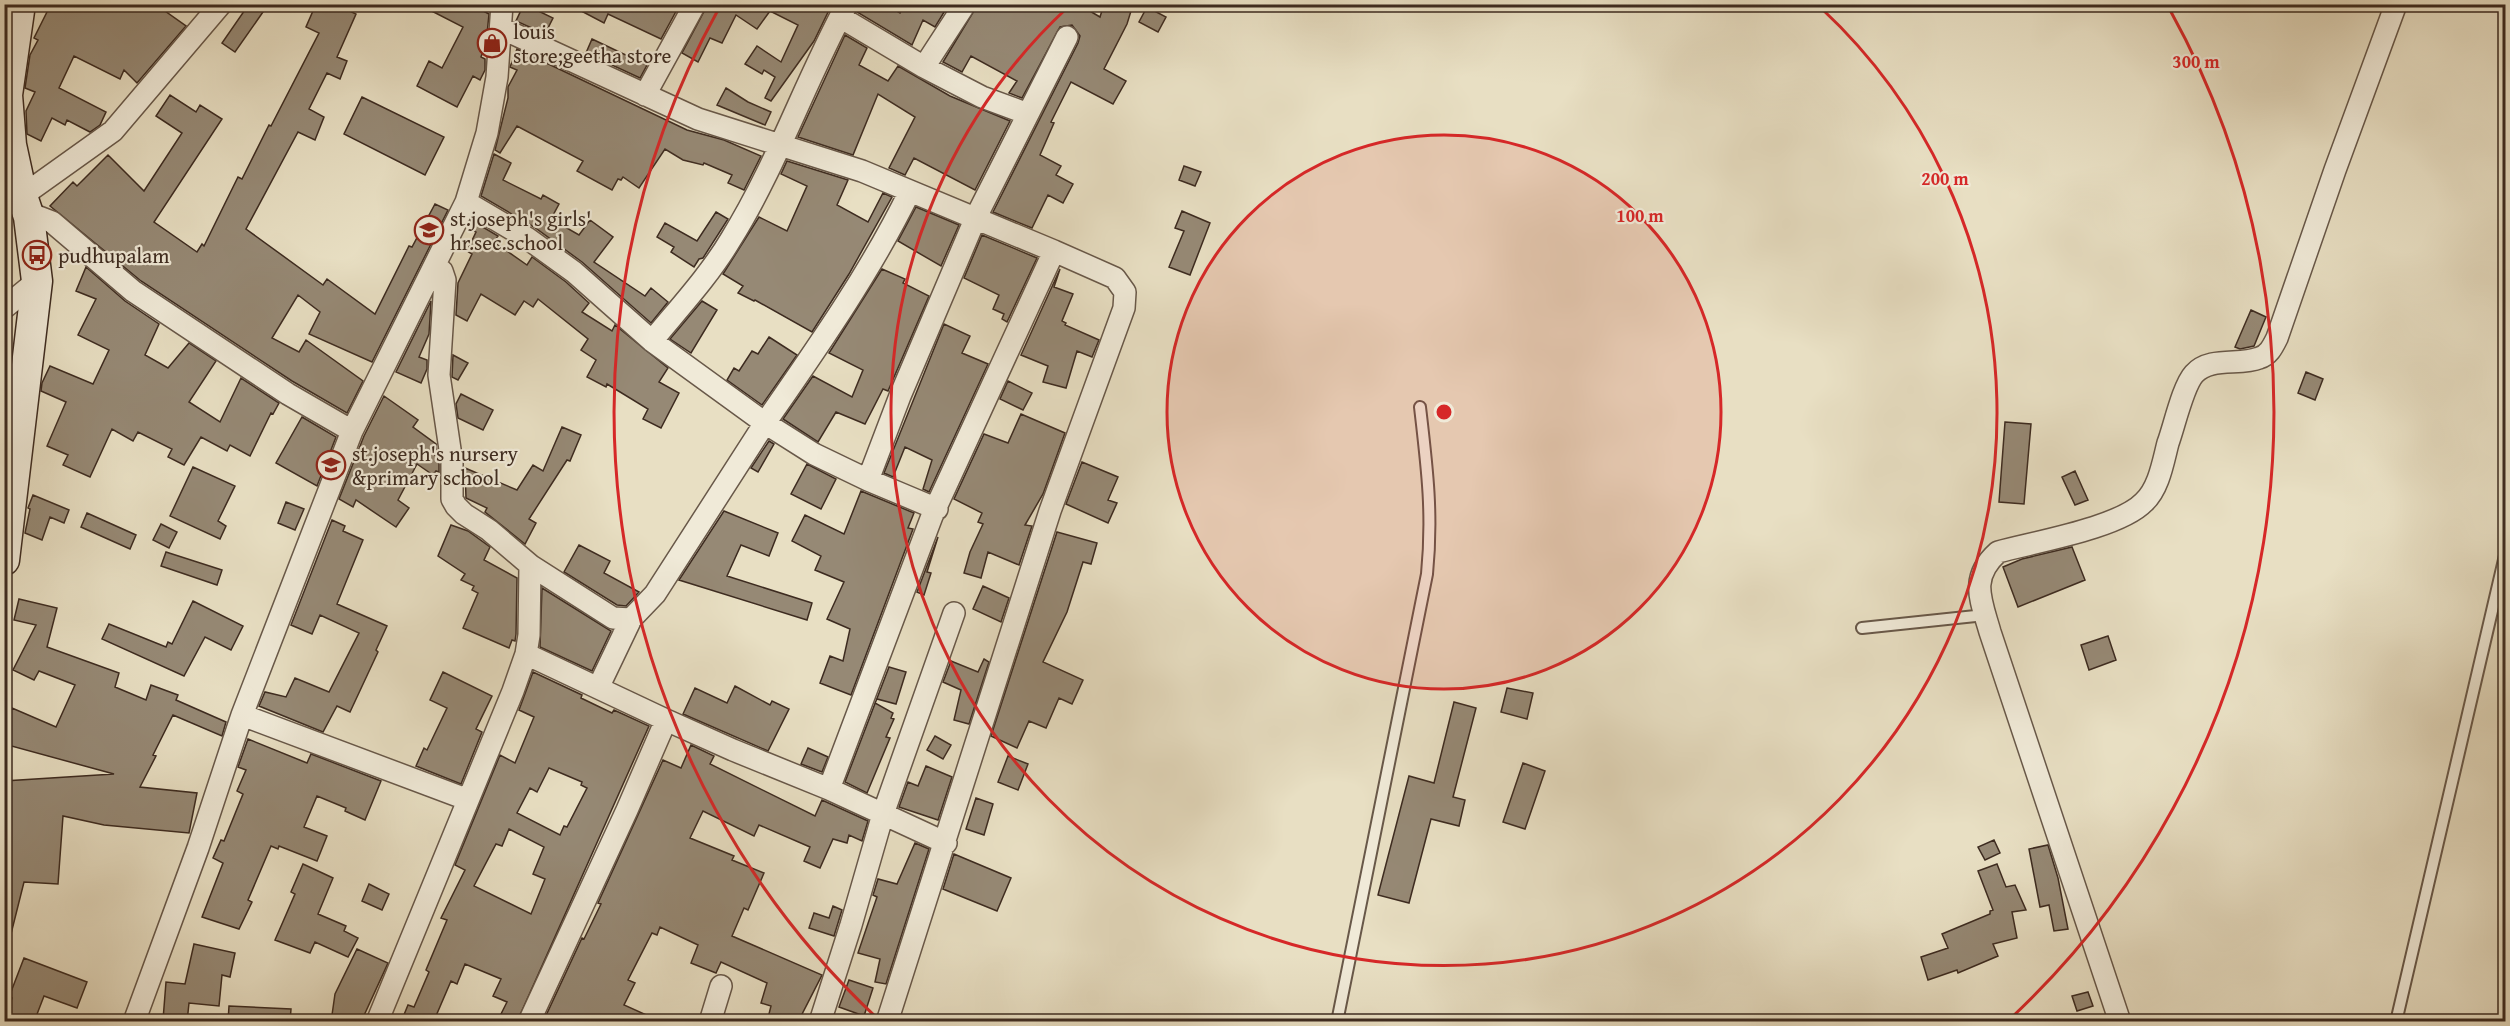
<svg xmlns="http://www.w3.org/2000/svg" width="2510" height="1026" viewBox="0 0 2510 1026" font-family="'Gentium Book Plus',serif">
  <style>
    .building { fill: #968975; stroke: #3d2b20; stroke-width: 1.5; fill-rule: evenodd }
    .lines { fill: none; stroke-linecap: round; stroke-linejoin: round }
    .lane-casing { stroke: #685849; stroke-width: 14 }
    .street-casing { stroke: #685849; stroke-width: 24 }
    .secondary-casing { stroke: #3d2b20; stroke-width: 33 }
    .lane { stroke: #f0ead8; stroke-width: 10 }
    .street { stroke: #f0ead8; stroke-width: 21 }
    .secondary { stroke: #f0ead8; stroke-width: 30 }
    .ring { fill: none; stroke: #d62828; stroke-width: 3 }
    .labels { text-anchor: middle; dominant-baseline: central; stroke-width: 4.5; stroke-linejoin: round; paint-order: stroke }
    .poi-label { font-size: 21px; fill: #3d2b20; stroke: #f0ead8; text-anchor: start }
    .centre { fill: #d62828; stroke: #f0ead8; stroke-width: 3 }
    .ring-label { font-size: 18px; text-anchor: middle; font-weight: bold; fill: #d62828; stroke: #f0ead8; stroke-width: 4.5; stroke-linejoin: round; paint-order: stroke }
  </style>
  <rect width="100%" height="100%" fill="#e8dfc3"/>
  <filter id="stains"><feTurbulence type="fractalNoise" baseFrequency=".00333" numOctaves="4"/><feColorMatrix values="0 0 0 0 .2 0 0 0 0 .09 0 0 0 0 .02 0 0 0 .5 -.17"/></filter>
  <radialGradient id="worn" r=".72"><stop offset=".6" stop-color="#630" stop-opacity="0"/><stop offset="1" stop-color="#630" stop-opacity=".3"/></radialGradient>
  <path class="building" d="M51,4H155L186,26L137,83L124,70L120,79L74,56L59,88L106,112L100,125L90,132L67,120L65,125L52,118L41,141L27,134L26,111L35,92L25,88L30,55L38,40L34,38Z
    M249,4L263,12L235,52L222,43Z
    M316,4H335L356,14L337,57L347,61L340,79L327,73L309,109L324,117L315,140L298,132L246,229L323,285L327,279L375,314L409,246L412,247L435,204L448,210L372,362L309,334L320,312L298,295L272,338L299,352L306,340L363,381L347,413L292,381L141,281L50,206L73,182L77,186L108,155L144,191L182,133L156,116L170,95L196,112L200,105L222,119L154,222L197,252L202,244L204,246L238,177L242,179L269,125L271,126L319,33L306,27Z
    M418,4H470L489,14L486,44L481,57L485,59V70L480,80L473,76L457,107L417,86L429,61L442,68L463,27Z
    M524,4L553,18L545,34L516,21Z
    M568,4H680L661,39L608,14L604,23Z
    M708,4H832L814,41L771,101L765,98L775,77L764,70L762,74L745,64L757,46L781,62L798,25L770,11L757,29L736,15L722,43L710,38L698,62L682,53Z
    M860,4H884L900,13L902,8L896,4H949L935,27L923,20L912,45L857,12Z
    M978,4H1078L1100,17L1104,4H1118V8L1131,11L1127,24L1104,69L1126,81L1113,104L1071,82L1051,122L1054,123L1040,155L1061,166L1056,175L1073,184L1063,203L1048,195L1032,228L993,212L1078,43L1080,36L1072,25L1060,27L1022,98L1009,93L1017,81L971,56L962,72L943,62Z
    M1147,7L1166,17L1158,32L1139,22Z
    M845,35L867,48L859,65L888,81L898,66L950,96L1010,121L975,190L914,158L905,175L889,168L915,117L878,94L853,155L798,137Z
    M592,39L647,65L640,78L586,53Z
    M517,49L687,130L724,140L761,156L744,190L728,183L732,175L704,163L703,165L683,160L665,149L639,188L623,177L621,180L618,179L612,190L577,171L583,161L517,126L500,153L495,150L508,98V87L517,70L510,67Z
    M726,88L748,102L771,112L765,125L717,105Z
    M362,97L444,137L425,175L344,134Z
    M494,154L511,163L503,180L541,199L543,195L559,204L551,219L579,235L590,220L613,237L594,262L645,296L651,288L668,302L651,323L582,262L534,227L481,196Z
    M787,161L848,180L837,205L868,222L883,193L892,197L849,274L812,332L755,300L754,301L738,293L743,286L723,274L759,217L787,231L807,186L781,174Z
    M1184,166L1201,172L1195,186L1179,180Z
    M916,207L959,225L941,266L898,241Z
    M1182,211L1210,223L1190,275L1169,267L1184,231L1175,228Z
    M716,212L728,219L703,258L699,259L694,267L671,252L674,247L657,237L665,223L697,241Z
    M471,220L498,236L494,242L527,265L532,257L566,282L589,303L582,312L612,331L615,325L668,368L659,382L679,393L661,428L643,419L648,409L607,384L606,387L587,377L596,360L581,350L588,339L538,299L533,307L524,301L515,315L481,294L467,321L456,315L458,283L472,254L467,251L476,232L468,228Z
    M982,235L1037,258L1007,322L1002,319L1004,314L993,309L999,295L964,278Z
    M86,267L125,301L159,324L145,355L168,368L189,343L216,361L189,402L220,422L241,378L279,403L273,414L271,413L250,456L230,445L227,451L201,437L184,465L168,457L172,449L138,432L133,441L112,429L90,477L63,465L68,455L47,446L66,402L41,391L42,383L50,366L93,384L109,350L78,335L96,299L76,291Z
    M882,269L905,279L903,283L929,296L888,391L883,389L865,424L836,412L818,442L783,419L813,376L852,397L863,370L829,353Z
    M1060,269L1054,287L1073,294L1062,321L1066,323L1065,325L1099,340L1092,357L1077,351L1066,388L1043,382L1048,366L1021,355Z
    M431,301L429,334L419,357L427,360V369L421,383L396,372Z
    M702,301L717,310L691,353L670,339Z
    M2251,310L2266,317L2254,346L2240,349L2235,347Z
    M944,324L970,336L962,353L988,364L929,492L923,489L932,460L905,447L893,477L884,473Z
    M769,337L797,355L762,405L727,380L734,368L739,371L752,351L758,354Z
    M453,355L468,363L458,380L452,377Z
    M2306,372L2323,379L2315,400L2298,393Z
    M1008,381L1032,393L1023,410L1000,399Z
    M461,394L493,410L483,430L458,418L456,404Z
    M384,396L418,420L413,427L436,444L437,452L435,455L438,456L439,464V472L436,471L433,475L417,464L398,500L409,508L396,527L356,500L353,507L339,499L364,436Z
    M1021,414L1065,433L1043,494L1025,525L1032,526L1019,565L988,552L981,578L964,573L970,552L983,524L978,522L982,513L954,499L984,434L1008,443Z
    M302,417L336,437L317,486L276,463Z
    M2005,422L2031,424L2024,504L1999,502Z
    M562,427L581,435L570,461L567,460L529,519L536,523L525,544L485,512L487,508L466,498L465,468L517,490L533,465L543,471Z
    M769,441L774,444L758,472L751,468Z
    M1082,462L1118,477L1108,500L1117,503L1108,523L1066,504Z
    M807,464L836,479L821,509L791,494Z
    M193,467L235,486L218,521L226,526L220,539L170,516Z
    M2075,471L2088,500L2075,505L2062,477Z
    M861,491L914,513L908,528L913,529L851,695L820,683L830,656L843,661L850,629L827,619L844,582L815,570L821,556L792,541L805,515L844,534Z
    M33,495L69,510L64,523L50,517L42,540L25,533L30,509L28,508Z
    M286,502L304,509L295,530L278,523Z
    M724,511L778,533L769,556L741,545L727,576L812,603L807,620L679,580Z
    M87,513L136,535L130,549L81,527Z
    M332,520L345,526L343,531L363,540L337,604L387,626L376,650L378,652L350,712L337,706L323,732L259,706L265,692L286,697L295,678L329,692L359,633L320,615L312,634L291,625Z
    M161,524L177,532L169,548L153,540Z
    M451,525L468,531L490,547L484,560L517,578L516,634L515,641L512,640L509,648L463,628L478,593L472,590L474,586L461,580L465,574L438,556Z
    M1057,532L1097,543L1091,564L1083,562L1067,612L1043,662L1083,680L1072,704L1059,698L1046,728L1029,721L1017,748L991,736Z
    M938,537L927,572L931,573L924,595L917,592Z
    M579,545L610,561L604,573L639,592L626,606L617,605L564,572Z
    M2072,547L2085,580L2018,607L2003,567L2022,559Z
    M166,552L222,570L217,585L161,566Z
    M983,586L1009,598L1001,622L973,609Z
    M542,588L611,631L592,671L540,647Z
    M19,599L57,608L47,647L119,673L115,687L146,700L151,685L178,695L176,700L226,722L222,736L173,715L153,755L156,756L140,787L197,793L189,833L104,825L63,816L58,884L24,882L10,938L4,937V873L10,813H4V781L114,774L4,744V724L12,708L56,727L75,685L39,671L34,680L13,670L36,625L14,620Z
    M193,601L243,626L231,650L205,637L184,676L102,639L109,624L166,647L168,642L172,644Z
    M2108,636L2116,660L2089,670L2081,645Z
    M984,659L989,662L969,724L954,720L961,690L943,682L951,661L978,672Z
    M889,667L906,672L896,704L877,699L875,703L893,713L891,718L894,719L886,737L890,738L867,793L845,782Z
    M443,672L492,696L476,729L482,732L461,784L416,766L424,748L427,750L447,708L430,700Z
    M533,672L582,695L581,698L612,713L614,710L649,726L517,1022H497L507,1002L493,996L501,979L465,964L457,984L451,981L436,1016L448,1022H401L408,1005L414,1007L429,972L426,970L447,920L441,918L465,870L455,865L500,755L515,763L534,717L519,710ZM549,768L582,782L581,785L587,788L567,827L564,826L560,835L517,813L530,788L537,792ZM509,829L544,847L533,874L545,879L531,914L474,886L496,844L502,846Z
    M735,686L770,705L772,701L789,709L768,751L683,714L695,688L727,703Z
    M1507,688L1533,693L1527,719L1501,712Z
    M1454,702L1476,708L1453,797L1465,800L1459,826L1431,819L1409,903L1378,895L1409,776L1434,783Z
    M935,736L951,745L943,759L927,750Z
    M248,739L307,763L311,754L381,781L365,820L345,811L346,808L317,796L304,827L327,836L317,861L279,846L278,849L271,846L248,900L252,902L239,929L202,917L223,863L213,858L221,840L224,841L243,794L237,791L246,770L238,767Z
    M691,745L714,756L710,764L815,816L822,800L868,821L862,841L849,835L847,843L833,839L820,868L804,861L810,847L759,825L754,836L703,811L690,838L734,856L732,860L764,873L748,910L744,908L732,936L822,975L798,1022H767L771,1006L761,1003L767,983L721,962L716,973L691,963L698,945L660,927L657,935L652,933L628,980L635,983L624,1005L662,1022H543L582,938L584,939L601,904L598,903L663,760L681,768Z
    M808,748L828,757L822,772L801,764Z
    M1008,756L1028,764L1018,790L998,782Z
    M1523,763L1545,771L1525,829L1503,822Z
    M926,766L952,777L938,820L899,807L908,782L918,786Z
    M976,798L993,804L984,835L966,829Z
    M1994,840L2000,853L1985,860L1978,847Z
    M915,843L929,849L886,984L875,982L880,959L858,953L877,897L873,895L878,879L897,884Z
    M2048,845L2058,878L2068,929L2054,931L2049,905L2040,907L2029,849Z
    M954,854L1011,878L997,911L943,889Z
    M303,864L333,878L318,914L346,926L344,931L358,938L348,957L315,942L310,953L275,940L295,894L291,892Z
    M1997,864L2006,887L2015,885L2026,910L2012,912L2017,938L1993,944L1998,956L1958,973L1957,970L1928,980L1921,957L1948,948L1942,934L1990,914V911L1993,910L1978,871Z
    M369,884L389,894L382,910L362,901Z
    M833,906L842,910L834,936L809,928L814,913L829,918Z
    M194,944L235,953L230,977L222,975L219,1006L189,1003L187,1022L163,1020L166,982L185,984Z
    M357,949L388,963L361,1022H345L332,1015L335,994Z
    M24,958L87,982L77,1008L44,996L34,1022H4L12,998L9,997Z
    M849,980L873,988L864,1016L839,1007Z
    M2088,992L2093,1006L2077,1011L2072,996Z
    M229,1006L291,1009L290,1022H228Z"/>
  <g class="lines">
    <g class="lane-casing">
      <path id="lane" d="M1862,628L1985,615
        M1337,1022L1427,574C1433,514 1427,467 1420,407
        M2396,1022L2506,551"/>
    </g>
    <g class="street-casing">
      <path id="street" d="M840,17L924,67L982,97L1028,114
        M501,28L698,119L862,171L1054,251
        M924,67L965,4
        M645,95L695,4
        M910,191C870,273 817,348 765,423L814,454L868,480L937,509
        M22,196L113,131L221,4
        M466,202L527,238L574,272L652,341L765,423L655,594L631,619L613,618L530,565
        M29,217H39L52,222L133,291L288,394L352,431
        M4,308L37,281
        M652,341C679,308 709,276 731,239C777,165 805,81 847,4
        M868,480L900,396L976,217L1067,37
        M526,654L666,720L733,750L829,789L946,843
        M598,688L631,619
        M242,715L466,799
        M829,789L932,516L1054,251L1115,278L1125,292L1124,308L1050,511L887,1022
        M134,1022L198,848L242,715L352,431L466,202L487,133L497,77L502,4
        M377,1022L513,691L526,654L529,635L530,565L489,530L464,514L456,506L452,499V463L439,375L445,280L442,271L435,266
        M529,1022L627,810L666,720
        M710,1022L721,986
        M820,1022L851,925L883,814L954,613
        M2120,1022L1990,632C1981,600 1969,578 1998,552C2034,542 2119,528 2144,502C2159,488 2163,462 2168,443C2174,427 2183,386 2194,374C2210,356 2240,366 2259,358C2269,355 2273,346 2277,338L2335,170L2396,4"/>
    </g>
    <g class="secondary-casing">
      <path id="secondary" d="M4,560L37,281L29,217L22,196L11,145L7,95L20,4"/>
    </g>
    <use href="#lane" class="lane"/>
    <use href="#street" class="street"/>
    <use href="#secondary" class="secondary"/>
  </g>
  <circle cx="1444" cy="412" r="277" fill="#d62828" fill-opacity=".12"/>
  <g class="ring">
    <circle cx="1444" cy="412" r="277"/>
    <path d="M1821 8A553 553 0 1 1 1067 8"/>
    <path d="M878 1019A830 830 0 0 1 718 10M2170 10A830 830 0 0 1 2010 1019"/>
  </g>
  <defs>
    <g id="shop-ring" transform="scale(1.5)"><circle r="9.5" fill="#f0ead8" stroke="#8f2418" stroke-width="1.5"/><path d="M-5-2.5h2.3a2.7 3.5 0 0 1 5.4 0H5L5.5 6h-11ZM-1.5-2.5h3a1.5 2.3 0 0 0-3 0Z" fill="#8f2418"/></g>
    <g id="school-ring" transform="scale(1.5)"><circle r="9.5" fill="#f0ead8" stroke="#8f2418" stroke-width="1.5"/><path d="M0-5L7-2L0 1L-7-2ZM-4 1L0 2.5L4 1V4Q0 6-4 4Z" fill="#8f2418"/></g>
    <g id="bus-ring" transform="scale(1.5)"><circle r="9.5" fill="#f0ead8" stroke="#8f2418" stroke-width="1.5"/><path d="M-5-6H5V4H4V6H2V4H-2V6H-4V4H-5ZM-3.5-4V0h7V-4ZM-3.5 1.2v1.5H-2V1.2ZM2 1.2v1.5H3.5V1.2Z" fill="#8f2418"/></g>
  </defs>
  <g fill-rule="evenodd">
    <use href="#shop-ring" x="492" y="43"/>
    <use href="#school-ring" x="429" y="230"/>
    <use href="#bus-ring" x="37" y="255"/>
    <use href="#school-ring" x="331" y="465"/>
  </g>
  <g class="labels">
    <g class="poi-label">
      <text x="513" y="31">louis<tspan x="513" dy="24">store;geetha store</tspan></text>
      <text x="450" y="218">st.joseph's girls'<tspan x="450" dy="24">hr.sec.school</tspan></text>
      <text x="58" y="255">pudhupalam</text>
      <text x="352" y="453">st.joseph's nursery<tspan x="352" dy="24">&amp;primary school</tspan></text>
    </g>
  </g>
  <circle cx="1444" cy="412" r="9" class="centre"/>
  <g class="ring-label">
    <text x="2196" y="68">300 m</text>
    <text x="1945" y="185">200 m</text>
    <text x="1640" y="222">100 m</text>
  </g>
  <rect width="2510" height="1026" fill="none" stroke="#e8dfc3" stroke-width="24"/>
  <rect x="6" y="6" width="2498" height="1014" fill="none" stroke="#3d2b20" stroke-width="3"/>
  <rect x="12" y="12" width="2486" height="1002" fill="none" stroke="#3d2b20" stroke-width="1.5"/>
  <rect width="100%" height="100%" filter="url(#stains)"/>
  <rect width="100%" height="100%" fill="url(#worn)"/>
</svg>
